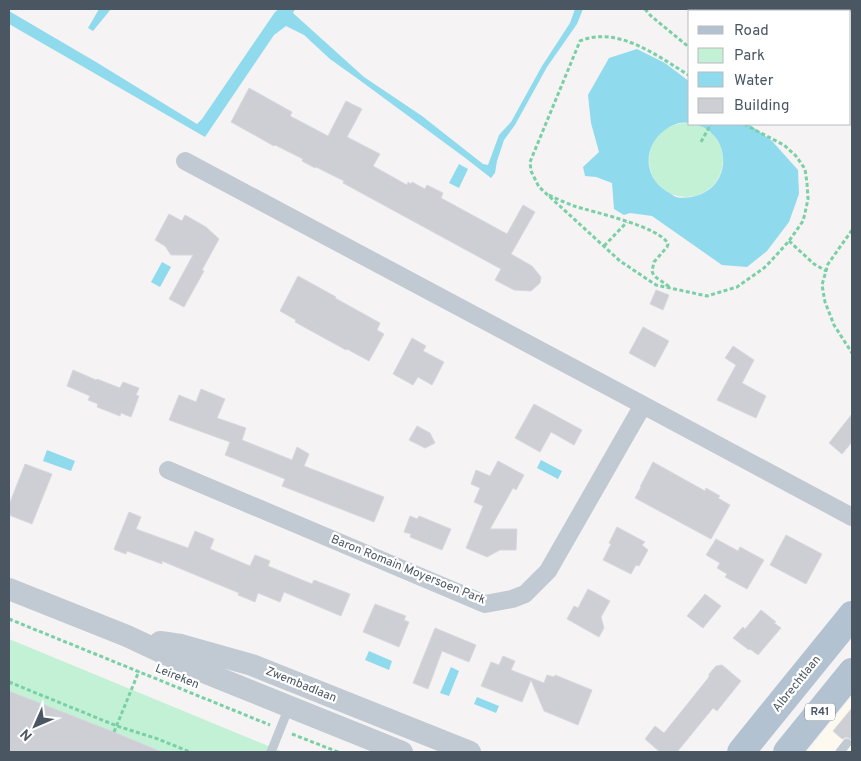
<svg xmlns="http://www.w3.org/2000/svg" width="861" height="761" viewBox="0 0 861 761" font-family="Overpass,sans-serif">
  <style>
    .commercial { fill: #fdf9ef }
    .green { fill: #c3f1d5 }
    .water { fill: #90daee }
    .building { fill: #cdcfd5; stroke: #d7d9de }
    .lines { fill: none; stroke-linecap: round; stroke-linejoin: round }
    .path { stroke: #7ad0a6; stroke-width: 3; stroke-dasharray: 4 2.5; stroke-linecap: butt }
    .service { stroke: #c1cad2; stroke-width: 9 }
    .minor { stroke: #c1cad2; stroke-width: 18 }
    .tertiary { stroke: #c1cad2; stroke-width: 22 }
    .primary { stroke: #b3c2d1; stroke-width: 28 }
    .labels { text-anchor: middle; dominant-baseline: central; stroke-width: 4.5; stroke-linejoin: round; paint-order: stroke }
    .shield { fill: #fff; stroke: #808990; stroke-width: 1 }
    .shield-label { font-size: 11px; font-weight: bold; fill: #4a5661 }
    .street-label { font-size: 12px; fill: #4a5661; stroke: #fff }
  </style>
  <rect width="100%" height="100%" fill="#f5f3f3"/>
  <path class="commercial" d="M852,696V752H807Z"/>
  <path class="green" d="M649 160a37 37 0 1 1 74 0a37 37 0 1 1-74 0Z
    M9,639L278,750L282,752H9Z"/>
  <path class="water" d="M99,9H111L93,31L88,28Z
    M279,9H295L293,13L364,77L422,116L483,164L488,165L499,135L511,122L542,66L570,23L575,9H583L577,24L547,67L515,125L504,140L497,161L495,173L491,178L464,157L358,79L330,59L304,35L286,26L274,35L205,137L9,24V11L96,62L197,124L202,119L275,12Z
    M637,49L665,63L690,82V123C680,121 672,125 665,130C643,146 643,176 666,191C669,192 673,196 676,197C683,199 693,197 699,195C734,182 730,132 694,124H749L772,141L798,170L799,194L789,222L767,251L747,267L722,265L652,216L630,213L624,215L614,209L612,183L596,177L585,176L583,167L599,152L591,123L588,95L609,58Z
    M459,164L468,169L459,188L449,183Z
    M162,262L171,267L160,287L151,282Z
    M47,450L75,461L71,471L43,461Z
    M541,460L562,471L558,479L537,468Z
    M369,651L392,661L389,670L365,660Z
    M451,667L459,671L449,696L440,693Z
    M477,697L499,706L496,713L474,704Z"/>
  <path class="building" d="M249,88L292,112L290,116L328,136L346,101L362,109L347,137L380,154L373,166L407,185L408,182L411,184L412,182L425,189L427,185L443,193L441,198L507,234L523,205L535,212L511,254L532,266L541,277L540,283L531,291L514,290L495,280L501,269L343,183L344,181L316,167L315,168L302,161L303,159L275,145L274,146L231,122Z
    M169,214L182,221L185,215L206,227L219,239L202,270L204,271L184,307L169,299L193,255H171L165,246L155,240Z
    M298,276L336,297L335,298L380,323L377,330L384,334L369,361L347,349L346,350L295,322L296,320L280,311Z
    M656,290L669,295L663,310L650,304Z
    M643,327L669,341L655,367L629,353Z
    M412,338L426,346L423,351L444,362L432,385L418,377L413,385L393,374Z
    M733,346L754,360L742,383L766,396L756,418L717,400L736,365L725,358Z
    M73,370L96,380L97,379L120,388L123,382L139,388L136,395L139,396L131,417L121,413L120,416L97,407L98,404L88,400L90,396L67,386Z
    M201,389L225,399L217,418L246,428L242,440L292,460L297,447L309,454L304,466L384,497L374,522L282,486L285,479L225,455L230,442L169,420L179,395L196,402Z
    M534,404L582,430L574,445L551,432L540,452L515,438Z
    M852,414V442L842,454L829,443Z
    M417,426L430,433L435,443L425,448L409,440Z
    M498,461L524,475L516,490L513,488L490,529H517L516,550H500L487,557L466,548L483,506L474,502L480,488L471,484L476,470L490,476Z
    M653,462L705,491L706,488L720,496L718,498L730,505L711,539L635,498L641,487H640Z
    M25,464L52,474L32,524L9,515V505Z
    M129,512L141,517L136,529L188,548L195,531L214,539L210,549L250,566L255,555L270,561L268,566L312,584L314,580L350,594L341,616L284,592L280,602L258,593L255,602L238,595L239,593L162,561V564L127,551L126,554L115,550L114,549Z
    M410,516L417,519L419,516L451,529L442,550L410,537L411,534L404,532Z
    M617,527L645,542L642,545L648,550L639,566L636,565L631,574L603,560L611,544L609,543Z
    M786,535L822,554L806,584L770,565Z
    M716,539L738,551L740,547L764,560L747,589L725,577L727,574L717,568L720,563L706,555Z
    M588,589L610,601L601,617L604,628L599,637L567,619L574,606L578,608Z
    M705,594L721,606L703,628L687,616Z
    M375,604L406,616L404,620L409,622L399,647L363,632Z
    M761,610L776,622L774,623L781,628L758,655L750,649L749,650L733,638L743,627L745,629Z
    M435,628L476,645L469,662L442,651L428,689L413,683Z
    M503,656L515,661L511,670L544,683L547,675L554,677L555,675L592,690L578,725L544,711L531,680L522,702L481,686L491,662L499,665Z
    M722,665L741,681L717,711L713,708L677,752H660L645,739L655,726L664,733L709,677V674L716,666Z
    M9,691L114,732L162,752H9Z
    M852,708V740L847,737L842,739L833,731Z"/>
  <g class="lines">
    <path class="path" d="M645,9L651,16L690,48
      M849,11L852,9
      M690,76C659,57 618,25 580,41L530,162L531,171L539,187L620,261L656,285L707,296L737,287L764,268L771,261L789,241L803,221L805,213L808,199L807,183L805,169L796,156L784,145L751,128L745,124
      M701,142L711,124
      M549,195C557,199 566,203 574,206C593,212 661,227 668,244L667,247L654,262L652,271C654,279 664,281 670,288
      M852,230L828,264L822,285L825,302L834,325L852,353
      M789,241L814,264L826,271
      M604,246L627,222
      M9,619L270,725
      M9,682L117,726L158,739L190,752
      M114,732L139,671
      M292,734L338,752"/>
    <path class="service" d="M271,752L289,707
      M840,752L847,743"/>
    <path class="minor" d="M185,161L643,405
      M168,470L485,604L512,599L525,594L548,571L643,405L852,517"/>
    <path class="tertiary" d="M9,589L127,636L206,673L402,752
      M160,642L181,645L252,665L470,752"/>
    <path class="primary" d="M741,752L852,615
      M787,752L852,672"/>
  </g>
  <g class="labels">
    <rect class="shield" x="805" y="703.5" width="30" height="17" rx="4"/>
    <g class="shield-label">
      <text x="820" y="712">R41</text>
    </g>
    <g class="street-label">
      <text transform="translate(408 570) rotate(22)">Baron Romain Moyersoen Park</text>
      <text transform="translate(177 677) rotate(22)">Leireken</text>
      <text transform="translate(797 684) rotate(-51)">Albrechtlaan</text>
      <text transform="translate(301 685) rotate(22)">Zwembadlaan</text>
    </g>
  </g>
  <rect width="861" height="761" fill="none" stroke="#4a5661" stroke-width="20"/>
  <rect x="688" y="10" width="162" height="115" fill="#ffffff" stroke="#b7bbc0"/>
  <rect x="698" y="26" width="25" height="8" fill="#b3c2d1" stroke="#b7bbc0"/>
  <text x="734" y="35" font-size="15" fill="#4a5661">Road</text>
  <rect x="698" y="48" width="25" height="15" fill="#c3f1d5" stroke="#b7bbc0"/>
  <text x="734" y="60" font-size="15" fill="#4a5661">Park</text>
  <rect x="698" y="72" width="25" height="15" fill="#90daee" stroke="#b7bbc0"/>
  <text x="734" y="85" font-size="15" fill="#4a5661">Water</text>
  <rect x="698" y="98" width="25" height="15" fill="#cdcfd5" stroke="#b7bbc0"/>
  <text x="734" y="110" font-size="15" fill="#4a5661">Building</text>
  <g transform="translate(35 726) rotate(225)" stroke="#ffffff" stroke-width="4" paint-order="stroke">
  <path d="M0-4L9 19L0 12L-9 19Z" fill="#4a5661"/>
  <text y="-8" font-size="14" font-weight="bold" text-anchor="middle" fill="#4a5661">N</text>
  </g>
</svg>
